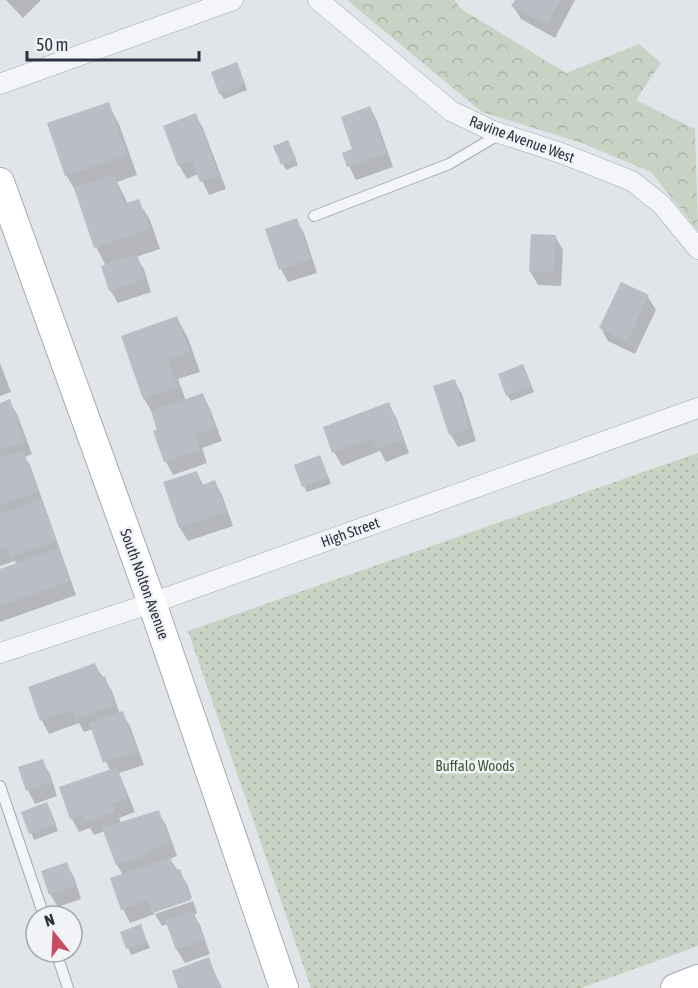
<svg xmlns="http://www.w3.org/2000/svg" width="698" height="988" viewBox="0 0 698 988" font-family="'Asap Condensed',sans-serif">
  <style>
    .forest { fill: url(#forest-crowns) }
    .park { fill: url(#park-dots) }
    .shadow { fill: #0003 }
    .building { fill: #b9bdc6 }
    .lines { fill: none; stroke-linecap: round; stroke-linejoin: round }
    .lane-casing { stroke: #a6abb3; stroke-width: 12 }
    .street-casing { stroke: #a6abb3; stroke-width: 21 }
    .secondary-casing { stroke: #a6abb3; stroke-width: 30 }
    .lane { stroke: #f4f5f8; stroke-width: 10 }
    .street { stroke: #f4f5f8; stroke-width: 20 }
    .secondary { stroke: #fff; stroke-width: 28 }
    .labels { text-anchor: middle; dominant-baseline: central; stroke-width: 5; stroke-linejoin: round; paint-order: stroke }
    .street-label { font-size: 15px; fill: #2a3240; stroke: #f1f3f7 }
    .park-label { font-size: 15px; fill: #3e5b38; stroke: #f1f3f7 }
  </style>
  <defs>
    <pattern id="forest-crowns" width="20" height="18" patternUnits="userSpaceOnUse" patternTransform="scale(1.5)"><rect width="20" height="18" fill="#c7d3c3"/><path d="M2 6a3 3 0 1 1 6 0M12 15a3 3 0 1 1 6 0" fill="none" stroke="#abb6a9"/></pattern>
    <pattern id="park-dots" width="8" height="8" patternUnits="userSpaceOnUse" patternTransform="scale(1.5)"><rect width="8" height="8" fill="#c7d3c3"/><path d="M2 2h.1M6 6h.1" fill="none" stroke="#abb6a9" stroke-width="1.8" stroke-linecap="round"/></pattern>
  </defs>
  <rect width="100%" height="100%" fill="#e1e4e9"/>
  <path class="forest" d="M347,0H455L460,8L566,73L639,44L661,63L636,100L695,129L698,231L651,172L582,143L482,112Z"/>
  <path class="park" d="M698,453V946L581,988H311L188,631Z"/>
  <path class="shadow" d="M6,0H41L23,18Z
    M516,0H575L555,38L521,19L513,6Z
    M240,70L247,90L224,99L220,93Z
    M108,104L119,124L137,175L117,182L128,204L138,201L150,220L160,249L136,257L144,269L151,292L118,303L110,290L106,266L96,247L78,195L66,175Z
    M370,108L377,121L393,167L356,180L349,166Z
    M195,115L203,128L226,189L209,195L199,174L187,179L179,165Z
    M291,148L298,165L286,170L283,164Z
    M296,220L304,233L317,273L288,282L281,269Z
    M555,236L563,250L561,286L538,285L530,271Z
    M622,284L648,297L656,310L635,354L608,341L601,328Z
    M177,318L188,338L200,372L178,379L186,401L203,395L210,409L222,441L202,448L207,463L173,475L166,462L155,432L159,430L155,417L144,399L122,337Z
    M0,363L11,392L0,396Z
    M523,366L534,392L511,401L507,395Z
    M454,381L462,394L476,441L458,447L450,434Z
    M9,401L17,414L32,454L25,457L30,465L76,595L0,622V570L17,564L15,561L0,566V404Z
    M388,404L396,417L409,453L386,462L380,451L342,466L334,452L325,427Z
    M323,463L331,484L307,492L304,486Z
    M197,473L204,486L215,482L222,495L233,526L188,541L180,528L165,483Z
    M95,665L112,691L120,714L122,713L130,726L144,765L119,773L135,812L119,818L121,823L158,812L166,825L177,856L170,859L187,884L192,898L154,911V914H155L130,923L123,909V875L117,865L105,831L94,835L90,828L79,832L72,819L61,788L110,771L93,729L84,732L79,723L49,734L42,721L30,687Z
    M42,761L50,774L57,796L35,804L28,790Z
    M50,810L58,831L34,840L23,813Z
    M66,864L74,877L81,899L58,907L50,894Z
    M193,901L197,913L194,915L200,925L210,954L185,963L177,950L168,924L162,926L155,914Z
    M143,932L150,948L131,955L122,933Z
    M208,959L222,988H179Z"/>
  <path class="building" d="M515,0H561L547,25L511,6Z
    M237,62L245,84L219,94L211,72Z
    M109,102L127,155L65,176L47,123Z
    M370,106L387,153L347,167L342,153L352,149L341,117Z
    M196,113L219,175L200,182L192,161L178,166L163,126Z
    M288,140L296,159L281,165L273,146Z
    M114,174L124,204L139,199L150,229L94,248L74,188Z
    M297,218L311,259L279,270L265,229Z
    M531,234L556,235L554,273L529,272Z
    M137,254L145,279L109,291L101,266Z
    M621,282L649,295L627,342L599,328Z
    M177,316L190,352L168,360L178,387L143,399L121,336Z
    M523,364L532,386L506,396L498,374Z
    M455,379L470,428L449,435L433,386Z
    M203,393L215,427L195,435L201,450L164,462L153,431L157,430L151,411Z
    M10,399L25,441L0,450V403Z
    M389,402L403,440L377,449L373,438L332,453L323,427Z
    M23,450L38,492L0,505V458Z
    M320,455L328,477L302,487L294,465Z
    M197,471L202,485L215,480L227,512L179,528L163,482Z
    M41,499L56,541L11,557L7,548L0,550V514Z
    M58,548L70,581L0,606V569Z
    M95,663L100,677L105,676L115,705L75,719L72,710L40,721L28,687Z
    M123,711L137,751L103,763L89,723Z
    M43,759L51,782L26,791L18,767Z
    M117,767L128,799L112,804L115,812L85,822L83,815L70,819L59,787Z
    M47,802L56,824L29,834L21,812Z
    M159,810L170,843L145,852L146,855L116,865L102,828Z
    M170,857L175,870L180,869L191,900L153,913L148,900L121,910L110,878Z
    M67,862L75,885L49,895L41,871Z
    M193,910L204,940L176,950L165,920Z
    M141,924L147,942L126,949L120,932Z
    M209,957L220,988H178L172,971Z"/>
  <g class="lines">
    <g class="lane-casing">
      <path id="lane" d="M314,216L449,164L500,134
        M0,786L44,916
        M56,952L68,988"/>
    </g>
    <g class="street-casing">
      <path id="street" d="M318,0L451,111L493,131L561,153L632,181L662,205L698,249
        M0,84L233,0
        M0,653L152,603L698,408"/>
    </g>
    <g class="secondary-casing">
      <path id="secondary" d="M0,182L152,603L284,988
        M675,988L698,979"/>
    </g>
    <use href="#lane" class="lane"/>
    <use href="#street" class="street"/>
    <use href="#secondary" class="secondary"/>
  </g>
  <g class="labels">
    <g class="street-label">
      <text transform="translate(522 139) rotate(20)">Ravine Avenue West</text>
      <text transform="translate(350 532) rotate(-20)">High Street</text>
      <text transform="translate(145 584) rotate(70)">South Nolton Avenue</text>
    </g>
    <g class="park-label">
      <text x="475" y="765">Buffalo Woods</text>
    </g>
  </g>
  <g transform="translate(54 934) rotate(342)"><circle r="28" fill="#f1f3f7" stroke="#a1a6ae" stroke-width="1.5"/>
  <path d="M0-4.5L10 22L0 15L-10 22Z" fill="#c84d5e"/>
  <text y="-9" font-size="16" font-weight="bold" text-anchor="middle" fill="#2a3240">N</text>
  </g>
  <path d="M27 51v9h172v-9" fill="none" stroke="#2a3240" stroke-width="3"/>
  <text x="36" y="51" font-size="18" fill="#2a3240" stroke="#f1f3f7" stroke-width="4.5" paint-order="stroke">50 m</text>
</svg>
